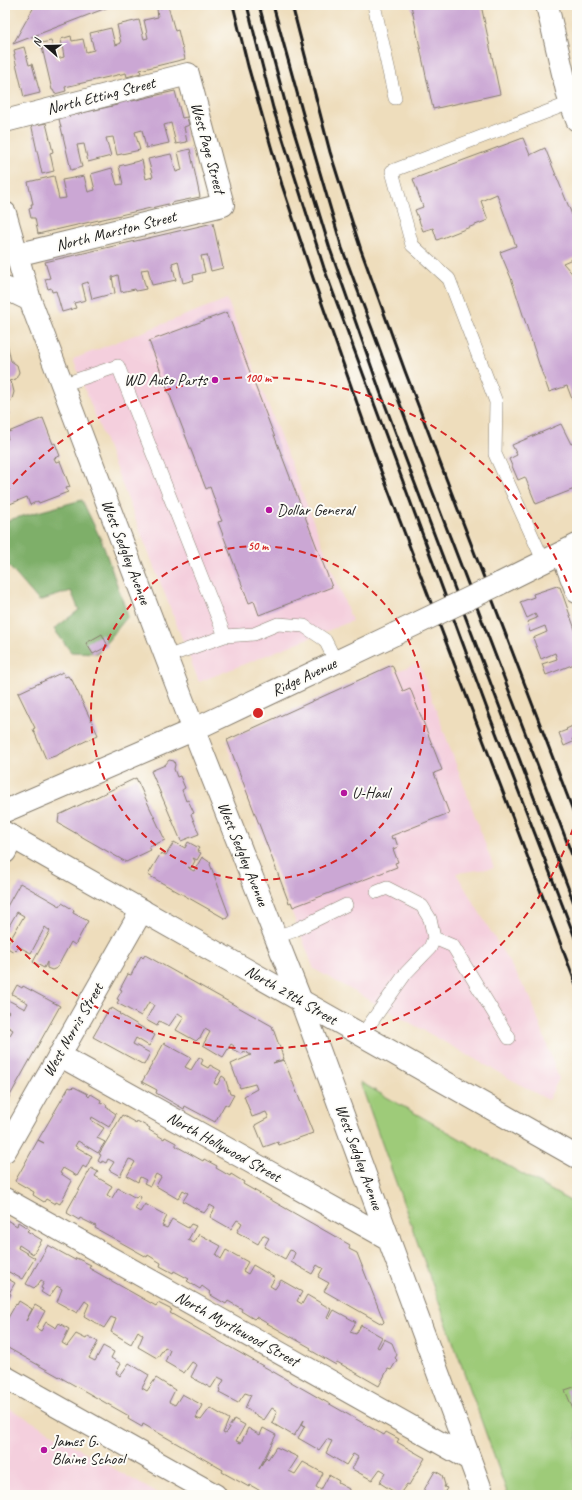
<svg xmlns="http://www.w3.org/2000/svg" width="582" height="1500" viewBox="0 0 582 1500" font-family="Caveat,sans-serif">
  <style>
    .built { fill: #f4cfdd }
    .green { fill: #9ecb79; stroke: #5d744a }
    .forest { fill: #7eaf69; stroke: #4d6642 }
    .building { fill: #cba7d4 }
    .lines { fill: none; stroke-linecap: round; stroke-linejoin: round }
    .service-casing { stroke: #857c6c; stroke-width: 14 }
    .minor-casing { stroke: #857c6c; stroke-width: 24 }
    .tertiary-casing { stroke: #857c6c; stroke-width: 24 }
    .service { stroke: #fff; stroke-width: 13 }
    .minor { stroke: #fff; stroke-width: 22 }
    .tertiary { stroke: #fff; stroke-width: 22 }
    .rail { stroke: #1c1c1c; stroke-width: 3 }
    .tertiary-bridge-casing { stroke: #857c6c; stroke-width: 24; stroke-linecap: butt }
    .tertiary-bridge { stroke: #fff; stroke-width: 22 }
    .ring { fill: none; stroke: #d62828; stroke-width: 2; stroke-dasharray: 7 5 }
    .poi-dot { fill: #b5179e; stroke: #fdfcf7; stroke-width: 1.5 }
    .labels { text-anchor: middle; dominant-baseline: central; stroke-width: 4; stroke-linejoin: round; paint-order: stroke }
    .street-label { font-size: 16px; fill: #1c1c1c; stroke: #fdfcf7 }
    .poi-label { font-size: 16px; fill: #1c1c1c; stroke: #fdfcf7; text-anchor: start }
    .centre { fill: #d62828; stroke: #fdfcf7; stroke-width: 2 }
    .ring-label { font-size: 12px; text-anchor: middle; font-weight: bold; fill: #d62828; stroke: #fdfcf7; stroke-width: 4; stroke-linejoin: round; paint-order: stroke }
  </style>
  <rect width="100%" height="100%" fill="#fdfcf7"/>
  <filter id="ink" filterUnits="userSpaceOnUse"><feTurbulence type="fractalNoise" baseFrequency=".025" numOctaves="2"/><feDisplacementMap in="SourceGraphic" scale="8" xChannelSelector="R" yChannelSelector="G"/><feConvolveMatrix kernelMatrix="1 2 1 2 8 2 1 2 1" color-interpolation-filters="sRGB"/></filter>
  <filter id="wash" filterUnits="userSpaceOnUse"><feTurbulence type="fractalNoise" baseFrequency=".012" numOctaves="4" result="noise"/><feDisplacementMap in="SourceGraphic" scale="16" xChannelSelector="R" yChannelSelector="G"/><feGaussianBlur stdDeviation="0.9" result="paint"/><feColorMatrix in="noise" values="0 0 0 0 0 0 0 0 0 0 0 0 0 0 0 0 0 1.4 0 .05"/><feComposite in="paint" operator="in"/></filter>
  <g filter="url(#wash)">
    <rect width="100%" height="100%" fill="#eeddbc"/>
    <path class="built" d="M227,299L352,621L199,682L73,359Z
      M419,663L494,868L456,873L531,999L559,1079L548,1100L314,969L227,746L400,670Z
      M5,1406L160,1495H5Z"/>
    <path class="green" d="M360,1082L577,1205V1495H508Z"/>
    <path class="forest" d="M82,500L102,542L128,616L98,653L71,652L54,629L79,610L71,591L39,601L5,562V523L12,519Z"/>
    <g id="blocks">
      <path class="building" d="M35,5H114L13,44Z
        M411,5H481L500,94L433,109Z
        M168,6L175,31L178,30L185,59L140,70L141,73L127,77L126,73L65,87L66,91L55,94L53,90H52L41,43L51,41L57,59L64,57L61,39L71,36L72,41L83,39L86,52L94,50L90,33L111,28L115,45L119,44L121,43L117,25L139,20L144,39L148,38L144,20L158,17L157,9Z
        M24,47L29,65L32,64L40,93L24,97L14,55L15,54L14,50Z
        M175,91L182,118L187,117L189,125L184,127L187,142L176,144L171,123L164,125L169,143L146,148L142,130L135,132L140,150L117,155L113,137L106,138L111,156L88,162L84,144L77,145L82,167L71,170L59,119V116L72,113L73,115L117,105V102L131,99L132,101Z
        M31,123H36V125L46,123L53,152L50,153L54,171L42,174Z
        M523,138L530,155L545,148L577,227V257L563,263L577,279V412L567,386L549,392L540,367L511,278L500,252L516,246L497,194L481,201L488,220L437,240L433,228L423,231L415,210L423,207L413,179Z
        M190,149L200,197L171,203V206L168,207V204L38,234L35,218H31L29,209L32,208L31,204H33L28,182L54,176L59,199L66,198L62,180L84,176L88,192L95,190L91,174L112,168L117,185L123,184L119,166L142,160L146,179L149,178L153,177L148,159L171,154L176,172L182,170L178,152Z
        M213,223L223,268L211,271L207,255L201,256L205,272L193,275L194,280L183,283L178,261L172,263L176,280L152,285L148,269L141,270L146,289L136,291L135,289L121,292L118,275L112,277L115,293L92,299L88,282L82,284L86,300L74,303L76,308L62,312L56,291L52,292L51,288L48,289L45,279L50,278L45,262Z
        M227,312L332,587L259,615L254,601L249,603L218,522L222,521L218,512H219L210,487L206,489L149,341Z
        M5,342L7,343L11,361L17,365L19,372L16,379L9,381L12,384L14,392L12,399L6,406L10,415L5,417Z
        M43,418L53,444L55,443L60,456L54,458L56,462L60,461L70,487L66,488L68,492L39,503L38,501L30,505L27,497L5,506V440L8,439L6,433Z
        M561,424L571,444L577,442V488L536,504L525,477L518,480L509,459L517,455L512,445Z
        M557,586L558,587H560L577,635V663L546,675L542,664L557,659L555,653L541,659L533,638L547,632L545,626L530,632L527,622L537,618L535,614L527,618L520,602L534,597L533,594Z
        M102,634L108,646L93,654L86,643Z
        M392,665L403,691L410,688L442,770L434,773L449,813L391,836L392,839L395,838L398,847L393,849L398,862L395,863L397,867L293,907L291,902L289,903L227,740Z
        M63,672L65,677L68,676L70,679L71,678L98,735L59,754L58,755L46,759L33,729L35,728L18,693Z
        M577,724V737L572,739L573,742L564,746L559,733L567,730L566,729Z
        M169,760L174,761L175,765L174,769L177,777L180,776L185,788L182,790L186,801L188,800L194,813L191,814L199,834L181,841L151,771L165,765Z
        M136,778L165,840L149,847L151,850L126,862L58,823L59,815Z
        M174,842L185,848L188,842L199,848L197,851L201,853L197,860L193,858L195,861L191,868L188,867L190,869L194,871L202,857L211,863L210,864L229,915L226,919L148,875L161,853L166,855Z
        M20,883L60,906L62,903L74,910L73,913L88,921L75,945L71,942L57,968L52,970L47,968V962L44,968L33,962L50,931L45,927L31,953L19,947L14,952L6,947L24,916L17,912L5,933V910Z
        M145,955L272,1026L284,1059L273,1063L284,1060L313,1133L279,1145L278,1142L264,1147L255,1125L268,1118V1116L266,1112L252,1117L244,1096L257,1089L255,1084L240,1088L231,1064L251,1055L244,1051L242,1054L232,1049L234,1046L231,1044L223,1057L203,1045L210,1032L205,1029L200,1038H199L196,1041L176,1030L184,1017L178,1013L169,1026L159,1021L157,1026L146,1020L154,1005L149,1002L141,1016L117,1003L119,1000L117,999L122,990L120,989L128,974L131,975L141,956L143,958Z
        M17,985L22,988L23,986L60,1006L7,1101L8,1102L5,1107V1033L10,1035L13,1030L5,1025V1013L7,1014L9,1012L5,1009V1006L8,1000L25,1009L28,1003L12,994Z
        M112,1008L120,1013L119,1014L155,1035L149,1046L136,1038L133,1044L150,1053L144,1065L93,1037L109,1009L111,1010Z
        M164,1043L191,1058L185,1067L191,1070L199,1057L203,1060L201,1064L208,1068L210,1065L221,1071L214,1083L217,1085L222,1076L225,1078L230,1094L234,1095L228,1106L225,1104L215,1122L185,1106L184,1109L156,1093L157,1090L142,1082Z
        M69,1087L71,1088L74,1087L88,1094L87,1095L89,1097L91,1094L101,1100L100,1103L102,1104L103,1102L107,1105L106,1106L109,1108V1109L116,1114L109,1127L92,1117L91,1120L104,1128L97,1138L105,1142L98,1153L78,1141L75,1146L92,1156L86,1168L83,1166L77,1176L63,1168L60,1173L72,1181L60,1204L56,1202L55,1204L46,1199L44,1202L33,1195L34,1192L15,1181L38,1140L44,1143L38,1140Z
        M122,1115L136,1123L137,1121L150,1128L149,1130L164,1139L165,1137L176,1143V1146L203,1161L204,1159L217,1166L216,1168L230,1176L231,1174L244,1182L243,1184L350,1245L349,1249L357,1253L384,1322L382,1324L324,1291L329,1283L318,1277L323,1268L320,1267L317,1265L312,1274L291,1262L295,1253L293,1251L290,1250L285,1259L264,1247L269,1238L263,1235L258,1244L237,1232L242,1223L239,1221L237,1220L231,1229L210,1217L215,1208L210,1205L204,1213L183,1201L188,1193L183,1190L178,1199L156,1186L161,1177L156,1174L150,1186L144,1183L146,1180L140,1177L138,1182L127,1176L135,1162L132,1160L129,1159L120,1176L109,1170L114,1162L108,1159L106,1163L102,1161L101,1163L98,1161L101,1155L99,1154Z
        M91,1168L98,1172L95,1176L112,1186L107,1195L112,1198L118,1188L136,1198L138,1195L141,1197L135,1209L140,1212L145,1204L167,1216L162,1226L167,1228L172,1219L188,1228L191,1224L196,1226L188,1240L194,1243L199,1234L221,1246L216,1255L221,1259L226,1250L248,1262L243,1271L248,1274L253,1265L275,1278L270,1286L275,1289L281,1280L302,1292L297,1301L302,1304L307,1295L331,1309L327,1318L329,1319L334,1310L356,1322L350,1332L356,1334L361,1325L382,1337L377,1347L379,1348L384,1339L392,1343L397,1355L395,1358L397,1360L391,1370L388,1369L379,1386L337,1362L336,1365L310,1350L311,1348L256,1317L254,1319L241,1311L242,1309L228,1301L226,1304L209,1294L210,1292L202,1286L200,1289L187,1281L189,1279L174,1271L173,1273L160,1266L161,1263L148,1255L147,1257L95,1228L96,1226L80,1218L79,1220L67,1213L68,1209Z
        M5,1219L17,1226L18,1222L29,1229L27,1231L42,1240L33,1254L19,1245L18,1248L35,1258L22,1279L5,1270Z
        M48,1245L75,1260L76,1258L91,1265L89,1268L156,1306L158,1303L172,1310L170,1313L384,1435L386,1432L399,1439L397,1442L425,1458L409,1485L407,1484L399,1495L380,1483L385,1472L382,1470L380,1469L372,1480L352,1469L358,1457L355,1455L353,1454L346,1465L326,1453L332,1441L329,1440L327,1439L319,1450L298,1438L305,1426L302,1425L304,1420L294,1436L272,1423L277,1411L272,1408L264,1420L245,1408L251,1395L245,1393L238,1403L219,1393L220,1390L219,1389L224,1380L218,1377L211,1388L191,1377L197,1365L192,1362L184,1373L165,1362L170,1350L165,1347L157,1358L138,1347L143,1335L138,1331L131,1344L111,1332L116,1319L113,1318L111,1317L104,1328L84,1316L89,1304L85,1301L77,1313L57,1302L62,1289L57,1286L49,1297L41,1292L43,1289L41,1288L44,1282L41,1280L37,1286H36L34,1288L26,1284Z
        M5,1277L15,1283L9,1293L11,1294L5,1306Z
        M19,1301L32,1309L26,1321L35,1305L45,1311L36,1328L41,1331L46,1322L56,1328L59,1323L69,1329L62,1343L67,1346L76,1334L86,1339L88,1336L98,1342L89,1358L95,1361L103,1346L114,1352L111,1358L121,1364L116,1373L120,1376L129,1363L149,1375L142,1388L147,1391L156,1378L175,1390L169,1402L175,1405L182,1394L202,1405L196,1418L201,1420L210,1408L229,1419L223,1433L225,1434L234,1419L245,1425L236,1441L241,1443L248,1428L260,1435L263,1428L276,1435L259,1469L266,1457L268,1459L276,1447L298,1457L289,1471L295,1474L303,1462L323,1473L316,1487L321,1490L329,1475L339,1481L338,1483L349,1489L348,1495H263L264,1493L250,1485L249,1487L222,1472L223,1470L143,1424L142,1427L128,1419L129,1416L8,1348L7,1351L5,1349V1323L16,1304L17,1305Z
        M577,1386V1413L575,1414L565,1390Z
        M435,1471L442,1475L445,1485L444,1487L447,1488L443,1495H421Z"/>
    </g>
  </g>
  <g filter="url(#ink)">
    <use href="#blocks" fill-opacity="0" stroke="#857c6c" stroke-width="1"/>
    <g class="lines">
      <g class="service-casing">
        <path id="service" d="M374,5L395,98
          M62,385L118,366L225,636L166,657
          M544,562L495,454L496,402L449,279L412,245L392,171L570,103
          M225,636L254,634L278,624L304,626L325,640L336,662
          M276,937L293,931L346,905
          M434,938L453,946L509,1038
          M362,1035L406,973L430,948L434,938L430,919L422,906L387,888L377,892"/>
      </g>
      <g class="minor-casing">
        <path id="minor" d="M547,5L568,95L577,120
          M5,121L188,74L223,205L16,255
          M5,213L30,300L200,746L301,1001L483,1495
          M5,288L30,300
          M562,553L577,592
          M5,852L13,837
          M59,1055L389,1239
          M5,1151L142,910
          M5,1199L469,1459
          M5,1377L215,1495"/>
      </g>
      <g class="tertiary-casing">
        <path id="tertiary" d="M499,584L577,545
          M5,811L193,730L395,634
          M5,833L577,1157"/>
      </g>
      <use href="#service" class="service"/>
      <use href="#minor" class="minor"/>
      <use href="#tertiary" class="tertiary"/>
      <path class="rail" d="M233,5L248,66L282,185L314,281L381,471L577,987
        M247,5L273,108L324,268L490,717L577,943
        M259,5L287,109L330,249L381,394L577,911
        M273,5L304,118L342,248L432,490L577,868
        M292,5L330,152L361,250L405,371L577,821"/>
      <g class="tertiary-bridge-casing">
        <path id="tertiary-bridge" d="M395,634L499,584"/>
      </g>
      <use href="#tertiary-bridge" class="tertiary-bridge"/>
    </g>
  </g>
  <g class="ring">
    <circle cx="258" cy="713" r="167"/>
    <path d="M577 817A335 335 0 0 1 5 933M5 493A335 335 0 0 1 577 609"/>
  </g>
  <g class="poi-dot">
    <circle cx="215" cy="380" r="4"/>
    <circle cx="269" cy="510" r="4"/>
    <circle cx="344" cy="793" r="4"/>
    <circle cx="44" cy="1450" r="4"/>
  </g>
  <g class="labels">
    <g class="street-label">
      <text transform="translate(101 96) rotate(-14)">North Etting Street</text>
      <text transform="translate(208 148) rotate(75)">West Page Street</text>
      <text transform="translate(116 231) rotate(-14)">North Marston Street</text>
      <text transform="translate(126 552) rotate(69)">West Sedgley Avenue</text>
      <text transform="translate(304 677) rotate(-25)">Ridge Avenue</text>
      <text transform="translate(243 854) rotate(68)">West Sedgley Avenue</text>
      <text transform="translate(291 995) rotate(30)">North 29th Street</text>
      <text transform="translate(73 1030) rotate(-60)">West Norris Street</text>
      <text transform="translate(224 1147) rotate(29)">North Hollywood Street</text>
      <text transform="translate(359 1157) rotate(70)">West Sedgley Avenue</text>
      <text transform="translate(237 1329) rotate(29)">North Myrtlewood Street</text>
    </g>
    <g class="poi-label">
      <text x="207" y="380" text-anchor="end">WD Auto Parts</text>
      <text x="277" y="510">Dollar General</text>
      <text x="352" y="793">U-Haul</text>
      <text x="52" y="1441">James G.<tspan x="52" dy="18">Blaine School</tspan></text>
    </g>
  </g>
  <circle cx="258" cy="713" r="6" class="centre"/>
  <g class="ring-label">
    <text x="258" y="382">100 m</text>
    <text x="258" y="550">50 m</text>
  </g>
  <rect width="582" height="1500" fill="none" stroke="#fdfcf7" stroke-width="20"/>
  <g transform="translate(46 46) rotate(290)" stroke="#fdfcf7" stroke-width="3" paint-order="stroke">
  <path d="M0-3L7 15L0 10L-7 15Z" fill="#1c1c1c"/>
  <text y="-6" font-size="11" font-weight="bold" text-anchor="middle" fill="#1c1c1c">N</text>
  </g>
</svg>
